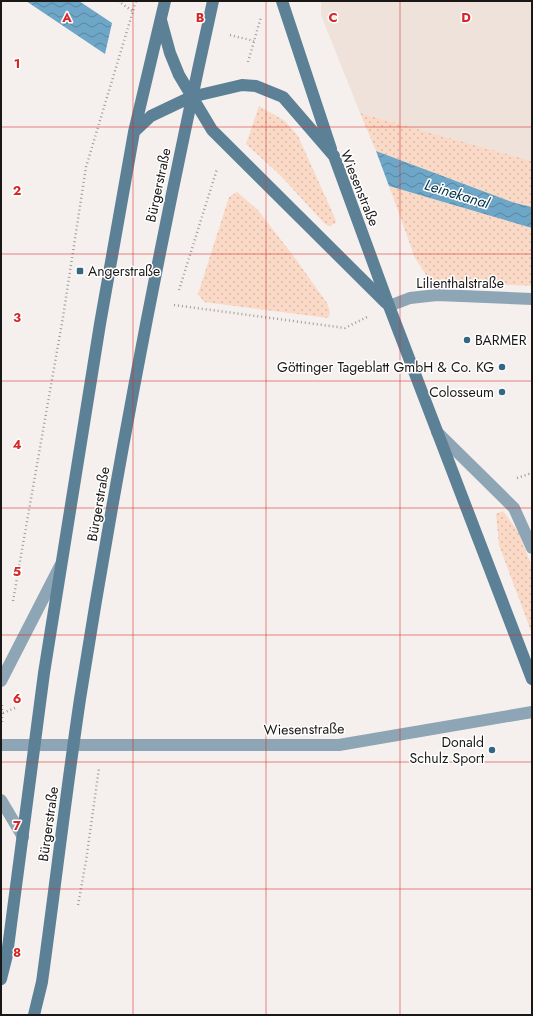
<svg xmlns="http://www.w3.org/2000/svg" width="533" height="1016" viewBox="0 0 533 1016" font-family="Jost,sans-serif">
  <style>
    .built { fill: #eee2da }
    .grass { fill: url(#grass-dots) }
    .water { fill: url(#water-waves) }
    .lines { fill: none; stroke-linecap: round; stroke-linejoin: round }
    .path { stroke: #a09c9a; stroke-width: 2.5; stroke-dasharray: 1 3; stroke-linecap: butt }
    .lane { stroke: #8da5b4; stroke-width: 12 }
    .street { stroke: #8da5b4; stroke-width: 12 }
    .secondary { stroke: #5c8096; stroke-width: 12 }
    .grid { fill: none; stroke: #d62828; stroke-width: 1; stroke-opacity: 0.55 }
    .poi-dot { fill: #336783; stroke: #fff; stroke-width: 1.5 }
    .labels { text-anchor: middle; dominant-baseline: central; stroke-width: 3; stroke-linejoin: round; paint-order: stroke }
    .street-label { font-size: 14px; fill: #1a1817; stroke: #fff }
    .poi-label { font-size: 14px; fill: #1a1817; stroke: #fff; text-anchor: end }
    .water-label { font-size: 15px; font-style: italic; fill: #003047; stroke: #fff }
    .grid-label { font-size: 13px; text-anchor: middle; font-weight: bold; fill: #d62828; stroke: #fff; stroke-width: 3; stroke-linejoin: round; paint-order: stroke }
  </style>
  <defs>
    <pattern id="grass-dots" width="8" height="8" patternUnits="userSpaceOnUse"><rect width="8" height="8" fill="#fadac6"/><path d="M2 2h.1M6 6h.1" fill="none" stroke="#d6baa9" stroke-width="1.8" stroke-linecap="round"/></pattern>
    <pattern id="water-waves" width="16" height="10" patternUnits="userSpaceOnUse"><rect width="16" height="10" fill="#6da6c7"/><path d="M0 5q4-4 8 0t8 0" fill="none" stroke="#5986a1"/></pattern>
  </defs>
  <rect width="100%" height="100%" fill="#f5f0ed"/>
  <path class="built" d="M321,1H532V161L360,113L321,15Z"/>
  <path class="grass" d="M259,106L285,121L298,136L335,218L336,223L329,226L325,224L281,176L246,144Z
    M360,113L532,161V207L515,203L376,151Z
    M389,186L532,228V286L430,281L415,258Z
    M237,192L257,209L295,258L327,303L330,312L328,318L204,302L198,294L229,197Z
    M503,511L519,533L532,567V634L499,545L496,514Z"/>
  <path class="water" d="M26,1H79L112,23L105,54Z
    M376,151L515,203L532,207V228L389,186Z"/>
  <g class="lines">
    <path class="path" d="M118,1L134,12
      M230,35L254,41
      M248,62L261,17
      M179,290L217,169
      M174,305L345,328L367,317
      M517,478L532,473
      M13,601L63,317L86,167L136,1
      M3,713L15,708
      M2,722V703
      M78,905L86,861L99,768"/>
    <path class="lane" d="M437,432L514,508L532,548"/>
    <path class="street" d="M389,306L410,298L437,295L532,299
      M1,681L60,566
      M1,745H339L532,712
      M1,800L23,837"/>
    <path class="secondary" d="M282,1L331,149
      M161,20L170,53L179,75L212,130L386,303
      M134,132L151,116L191,97L242,85L256,86L283,97L334,156L389,306L532,679
      M1,979L7,955L44,673L100,324L134,132L165,1
      M34,1015L42,982C55,888 66,793 80,699C117,465 162,232 213,1"/>
  </g>
  <path class="grid" d="M133,1V1015M266,1V1015M400,1V1015M1,127H532M1,254H532M1,381H532M1,508H532M1,635H532M1,762H532M1,889H532"/>
  <g class="poi-dot">
    <rect x="76" y="267" width="8" height="8" rx="2"/>
    <circle cx="467" cy="340" r="4"/>
    <circle cx="502" cy="367" r="4"/>
    <circle cx="502" cy="392" r="4"/>
    <circle cx="492" cy="750" r="4"/>
  </g>
  <g class="labels">
    <g class="street-label">
      <text transform="translate(158 185) rotate(-78)">Bürgerstraße</text>
      <text transform="translate(360 188) rotate(68)">Wiesenstraße</text>
      <text x="460" y="283">Lilienthalstraße</text>
      <text transform="translate(98 504) rotate(-80)">Bürgerstraße</text>
      <text transform="translate(304 729) rotate(-1)">Wiesenstraße</text>
      <text transform="translate(48 824) rotate(-82)">Bürgerstraße</text>
    </g>
    <g class="poi-label">
      <text x="88" y="271" text-anchor="start">Angerstraße</text>
      <text x="475" y="340" text-anchor="start">BARMER</text>
      <text x="494" y="367">Göttinger Tageblatt GmbH &amp; Co. KG</text>
      <text x="494" y="392">Colosseum</text>
      <text x="484" y="742">Donald<tspan x="484" dy="16">Schulz Sport</tspan></text>
    </g>
    <g class="water-label">
      <text transform="translate(457 194) rotate(17)">Leinekanal</text>
    </g>
  </g>
  <g class="grid-label">
    <text x="67" y="22">A</text>
    <text x="200" y="22">B</text>
    <text x="333" y="22">C</text>
    <text x="466" y="22">D</text>
    <text x="17" y="68">1</text>
    <text x="17" y="195">2</text>
    <text x="17" y="322">3</text>
    <text x="17" y="449">4</text>
    <text x="17" y="576">5</text>
    <text x="17" y="703">6</text>
    <text x="17" y="830">7</text>
    <text x="17" y="957">8</text>
  </g>
  <rect width="533" height="1016" fill="none" stroke="#1a1817" stroke-width="4"/>
</svg>
